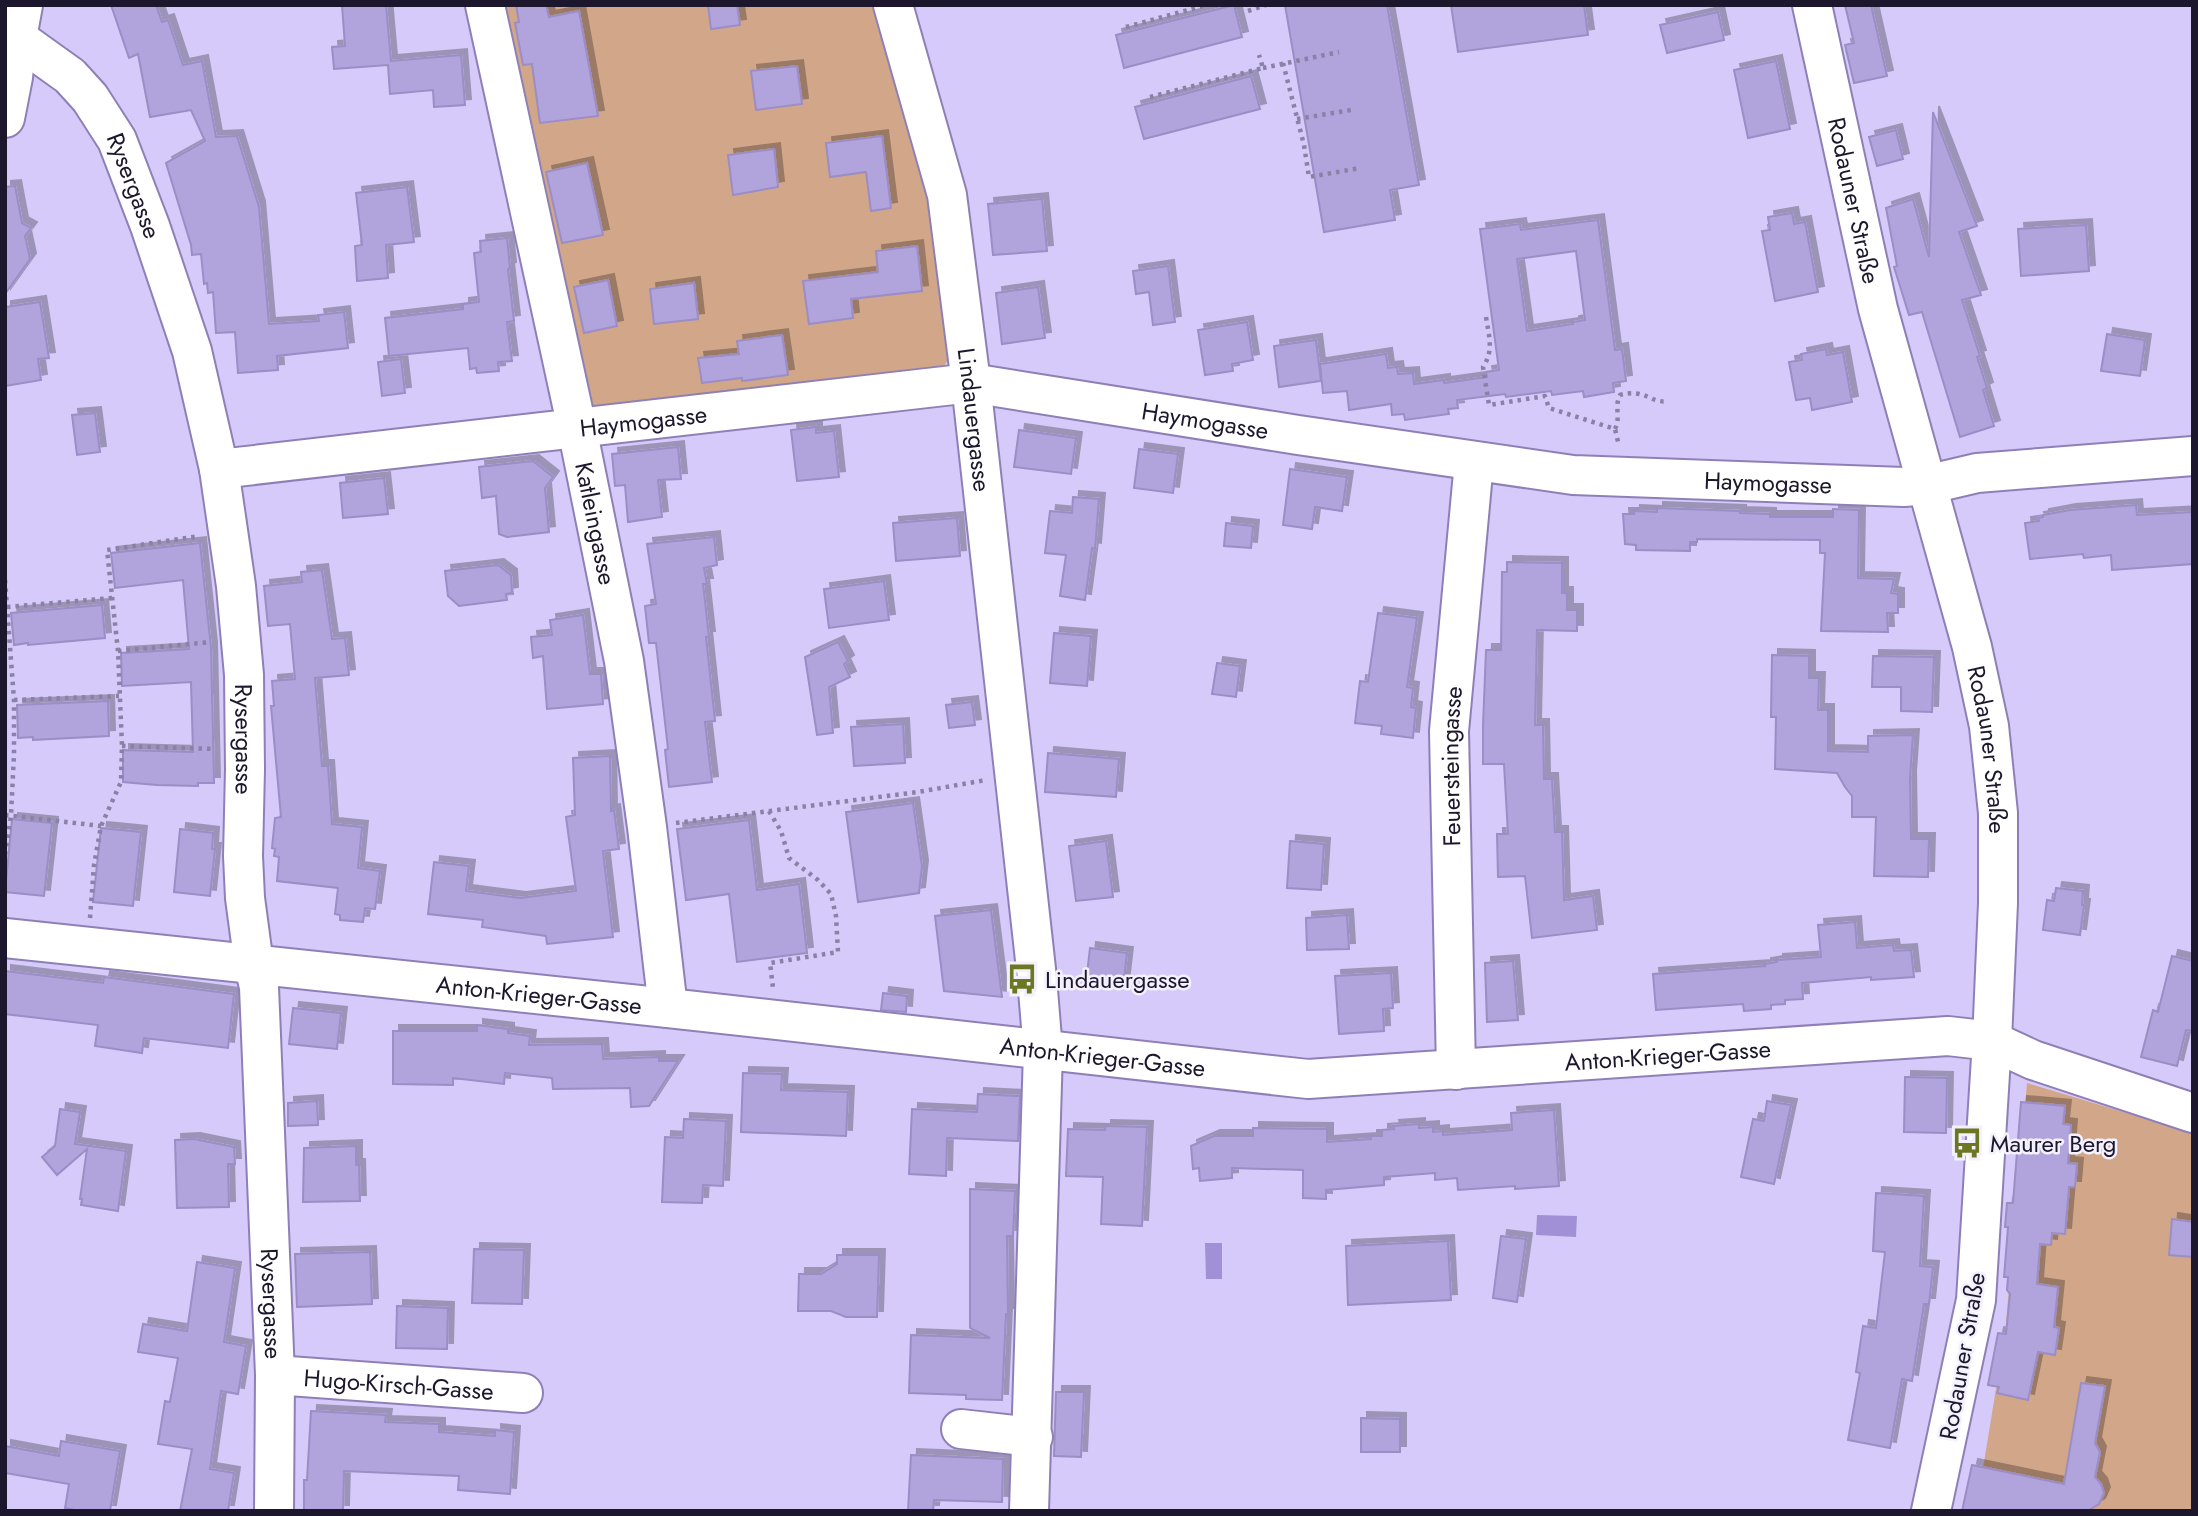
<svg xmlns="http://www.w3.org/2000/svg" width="2198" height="1516" viewBox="0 0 2198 1516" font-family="Jost,sans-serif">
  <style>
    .green { fill: #d2a688 }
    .water { fill: #a290d6 }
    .building { fill: #b1a3dc; stroke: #9b8dc5; stroke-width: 2; fill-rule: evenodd; filter: url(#shadow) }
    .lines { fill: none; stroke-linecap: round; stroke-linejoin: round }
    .minor-casing { stroke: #8e80b7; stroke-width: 42 }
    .major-casing { stroke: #8e80b7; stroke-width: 42 }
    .path { stroke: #8a81a6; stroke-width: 4.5; stroke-dasharray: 3.5 5; stroke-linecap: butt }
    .minor { stroke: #fff; stroke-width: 38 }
    .major { stroke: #fff; stroke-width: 38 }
    .labels { text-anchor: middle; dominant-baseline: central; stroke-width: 5; stroke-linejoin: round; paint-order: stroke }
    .street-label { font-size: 24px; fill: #1d172d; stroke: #f3f1fd }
    .poi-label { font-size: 24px; fill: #1d172d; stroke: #f3f1fd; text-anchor: start }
  </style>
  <defs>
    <filter id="shadow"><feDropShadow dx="6" dy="-6" stdDeviation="0" flood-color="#0004"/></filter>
  </defs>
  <rect width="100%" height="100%" fill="#d5caf9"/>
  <path class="green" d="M499,5H879L931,194L949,359L940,371L598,410L585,399Z
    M2027,1083L2193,1133V1511H1976L2005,1334Z"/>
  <path class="water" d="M1537,1215L1577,1216L1576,1237L1536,1235Z
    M1205,1243H1222V1279H1206Z"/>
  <path class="building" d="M111,5H156L162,22L168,20L183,65L202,61L216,137L237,136L259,207L269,324L319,321L318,315L344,312L348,348L277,356L278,370L238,373L235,332L216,333L213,292L208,293L207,283L204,284L201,254L192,255L191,245L166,163L205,141L191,110L150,117L138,54L129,58Z
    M342,5H386L391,61L461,55L465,105L434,107L433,90L390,94L388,65L334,69L332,47L345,46Z
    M516,5H546L549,17L579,11L598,116L540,123L532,64L523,65L515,23L519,22Z
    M708,5H737L740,25L711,29Z
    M1234,5L1242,37L1124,68L1116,35Z
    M1285,5H1387L1419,185L1390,190L1395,220L1324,232Z
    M1451,5H1584L1588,35L1458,52Z
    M1845,5H1871L1887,76L1854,83L1845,45L1854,43Z
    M1718,12L1724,40L1667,53L1660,25Z
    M1776,61L1790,129L1748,138L1734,70Z
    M797,66L802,104L756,110L751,71Z
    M1251,76L1260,109L1144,139L1135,107Z
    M1933,112L1977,226L1959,232L1981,295L1962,300L1980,356L1977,357L1987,388L1983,390L1994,426L1960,437L1922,312L1909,315L1894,267L1897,266L1886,208L1913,199L1929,257Z
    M1896,130L1903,159L1877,166L1869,137Z
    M882,136L891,208L871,211L866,172L830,177L826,143Z
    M774,149L778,187L733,195L728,155Z
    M587,163L603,235L562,243L546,172Z
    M15,186L22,223L31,228L25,236L30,259L5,294V187Z
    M407,187L414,242L386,245L388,278L357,281L355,246L362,245L356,193Z
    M1042,199L1047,251L993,255L988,204Z
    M1792,213L1794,224L1805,222L1818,292L1775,301L1762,231L1770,230L1768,217Z
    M1598,220L1615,350L1622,349L1626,381L1613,383L1614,392L1584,397L1583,391L1552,395L1551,391L1506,397L1505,394L1457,400L1458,408L1448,409L1449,414L1405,420L1404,414L1392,415L1391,404L1349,410L1347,391L1323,393L1320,364L1386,354L1388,368L1397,367L1398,374L1413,373L1414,384L1444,380V383L1487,377L1486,372L1499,370L1480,229L1520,224L1521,230ZM1576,251L1585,320L1573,322V324L1527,331L1517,259Z
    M2086,225L2089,271L2021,276L2018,229Z
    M507,238L510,268L508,269L514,321L507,322L512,361L498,362L499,371L477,373L476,368L470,369L468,348L389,356L385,318L463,309V304L479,302L474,253L481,252L480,241Z
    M917,246L922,291L851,299L853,318L809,324L803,281L878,272L876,251Z
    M1168,266L1175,322L1153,325L1149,292L1136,294L1133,271Z
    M608,280L617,326L584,333L574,287Z
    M694,283L698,319L654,324L650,289Z
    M1038,287L1045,338L1002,344L996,293Z
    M40,302L49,358L38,359L41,380L5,386V307Z
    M1247,322L1253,360L1232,364L1233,371L1205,375L1198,330Z
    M2107,334L2145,340L2140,376L2101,371Z
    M782,335L788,375L742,381V378L702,383L698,358L739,354L737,341Z
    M1316,340L1321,381L1279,387L1274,346Z
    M1826,349L1827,355L1843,352L1852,402L1812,410L1810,398L1796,400L1789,362L1802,360L1801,354Z
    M401,359L405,393L382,396L378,362Z
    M95,413L100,452L77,455L72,415Z
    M816,427V433L834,431L839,477L797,481L791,430Z
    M1019,430L1076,438L1071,474L1014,467Z
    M678,447L681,479L658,480L662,517L628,522L625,485L615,486L612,454Z
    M1139,449L1178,454L1173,493L1134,488Z
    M533,461L553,477L545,488L549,532L507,537L499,534L496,496L482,498L479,467Z
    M1290,469L1347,477L1342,511L1315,507L1312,529L1283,525Z
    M384,478L388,514L343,518L340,483Z
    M1073,497L1099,499L1095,549L1092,548L1085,600L1060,596L1066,555L1045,553L1050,511L1072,513Z
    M2136,505L2137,515L2193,512V564L2112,570L2111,555L2084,558L2083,554L2030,559L2025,523L2039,521L2038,518L2043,517V515L2070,510Z
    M1657,508L1740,511V513L1770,514V517H1833V509L1859,510L1858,578L1894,579L1891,593L1898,594V613H1887L1888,632L1821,631L1825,553H1820V540L1697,539V542H1690V551L1636,550V545L1625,544L1623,514H1634V511L1657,512Z
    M957,518L960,556L896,561L893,523Z
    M1226,523L1253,526L1251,548L1224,546Z
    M714,537L717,565L704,568L707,584H703L709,637H706L715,721L705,722L712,782L669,787L665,750L668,749L656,643H649L645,606L656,604L647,544Z
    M200,543L211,648L214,783H198V786L157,785L123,782V750L193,752L191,682L122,686L121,653L189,649L183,580L115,588L111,553Z
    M1507,562L1562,563V593H1567V610H1577V631L1537,630L1535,725H1543L1544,779H1552L1555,832H1562L1564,900L1593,896L1597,930L1532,938L1525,876L1498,877L1497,834H1508L1504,764H1483V726L1486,650H1501L1502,572H1507Z
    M498,565L511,575L512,593L506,594L507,600L459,606L448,596L445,571Z
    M322,570L332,639L345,638L349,675L315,678L322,766H328L332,824L362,827L358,868L380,871L375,909L365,908L363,922L340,920V915L335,914L338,888L277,881L279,857L274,856L275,849L272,848L275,818L281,817L271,706H274L272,681L295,679L290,624L268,626L264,586L302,582L301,572Z
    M884,581L889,620L829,628L824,589Z
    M102,605L105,638L28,645V643L14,645L11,613Z
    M1378,613L1417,618L1407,687L1413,688L1411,707L1416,708L1413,738L1381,734L1382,726L1355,723L1360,681L1368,682Z
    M583,615L590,674H601L603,704L547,709L543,656L533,658L531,637L552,635L550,620Z
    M1054,633L1091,636L1087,686L1050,683Z
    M838,642L848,661L844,664L850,677L829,687L833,733L817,735L805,657Z
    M1772,655L1809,656V678H1819L1818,710H1828V751L1868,752V736L1913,735L1910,777L1911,839H1929L1928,877L1874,876L1876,817H1852V796L1845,787L1837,773L1775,769L1776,717H1771Z
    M1873,656L1934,657L1932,712L1901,711V687H1872Z
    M1217,663L1240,666L1236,697L1212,694Z
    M108,701L109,736L33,740V737L18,738L17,705Z
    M972,702L975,725L949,728L946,705Z
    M903,724L905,763L854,766L851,727Z
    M1048,753L1119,759L1116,797L1045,792Z
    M610,756L611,811L614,810L619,849L603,851L613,937L547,944L546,936L482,927L483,920L428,914L434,862L469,866L466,891L520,898L576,891L566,817L575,815L573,758Z
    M913,803L922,866L919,893L858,902L846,812Z
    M12,819L52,823L44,896L5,892Z
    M749,820L757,890L799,884L807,953L737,962L729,894L686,900L677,829Z
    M101,828L141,832L133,906L93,902Z
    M180,829L213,833L212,849H215L210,896L174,892Z
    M1106,841L1113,897L1076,901L1069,846Z
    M1290,841L1324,844L1321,890L1287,888Z
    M2056,888L2083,891L2082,905H2084L2080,935L2043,930L2047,900L2054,901Z
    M991,910L1002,997L944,991L935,916Z
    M1347,915L1349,949L1307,950L1306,918Z
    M1855,922L1857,948L1893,945L1894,951L1911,950L1914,977L1871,980V977L1802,983L1803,999L1785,1000V1004L1771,1005V1009L1744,1011L1743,1004L1656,1010L1653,974L1765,966V964L1777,962V960L1821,957L1818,925Z
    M1090,948L1127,953L1123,987L1086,983Z
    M2172,956L2193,961V1031L2186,1030L2177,1066L2141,1057L2153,1010L2158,1012Z
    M1513,961L1518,1020L1487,1022L1485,963Z
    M5,971L103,983L104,977L234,994L228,1048L144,1038L142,1053L95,1046L98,1025L5,1014Z
    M1391,973L1393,1008L1383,1009L1384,1031L1339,1034L1335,976Z
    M883,993L907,996L906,1012L881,1010Z
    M293,1008L341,1013L337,1049L289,1044Z
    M477,1025L508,1029V1033L530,1036L529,1045L602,1044L603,1059L659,1057V1061H678L649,1106L631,1107L630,1088L553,1089L552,1078L505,1073L504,1084L453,1078V1085L393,1084V1031H477Z
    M743,1073L782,1074L781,1090L848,1092L846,1136L741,1132Z
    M1905,1077L1947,1078L1946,1133L1904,1132Z
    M978,1094L1020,1096L1018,1141L947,1138L946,1176L909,1174L912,1109L977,1112Z
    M317,1101L318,1125L288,1126V1103Z
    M1767,1101L1791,1105L1774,1184L1741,1177L1753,1119L1764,1121Z
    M2021,1102L2065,1106L2063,1124L2071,1125L2068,1163L2077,1164L2075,1187H2069L2065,1234L2052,1233L2051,1245L2040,1244L2037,1284L2058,1287L2054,1327L2059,1328L2055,1355L2038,1352L2028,1400L1997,1393L1999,1387L1988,1385L1998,1333L2006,1334L2010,1294L2007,1290L2008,1277H2004L2008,1227H2005L2007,1203H2013Z
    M60,1109L80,1112L75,1144L126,1151L118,1211L81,1205L82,1199H80L87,1149L57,1175L42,1157L55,1146Z
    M1554,1110L1559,1186L1515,1189V1186L1458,1190L1457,1178L1435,1180V1173L1384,1177V1185L1326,1190V1199L1303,1198V1170L1232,1168V1178L1200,1181L1199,1168L1193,1169L1191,1146L1214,1136H1253V1128L1327,1129V1142L1371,1139V1136H1382V1130L1394,1129L1393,1126L1419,1124V1128L1433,1127V1132L1443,1131V1135L1512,1130L1511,1113Z
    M684,1119L726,1121L723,1186L703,1185L702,1203L662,1202L665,1137L683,1138Z
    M1105,1126L1147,1127L1142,1226L1101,1224L1103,1177L1066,1176L1068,1129L1105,1130Z
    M194,1139L234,1147L235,1164H228L229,1207L177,1208L175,1140Z
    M356,1146V1165H359L360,1201L303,1202L304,1148Z
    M970,1189L1015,1191L1013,1236H1007L1008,1314H1006L1002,1400L966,1399V1395L909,1393L911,1335L990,1338L970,1328Z
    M1876,1193L1924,1196L1920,1266L1933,1267L1929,1304H1924L1912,1381L1902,1379L1890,1448L1848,1440L1860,1373L1856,1372L1863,1326L1876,1328L1885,1252L1873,1251Z
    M2172,1219L2193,1222V1257L2169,1255Z
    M1501,1236L1526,1239L1517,1302L1493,1298Z
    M1448,1241L1451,1300L1348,1305L1346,1246Z
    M474,1249L524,1250L522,1304L472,1303Z
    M370,1252L372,1304L297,1307L295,1254Z
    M837,1255H879L877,1317H846L831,1311H798L799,1274H821L837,1264Z
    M197,1262L235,1268L224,1342L246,1346L238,1394L221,1391L210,1469L234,1473L228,1511H180L192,1449L158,1444L165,1401L170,1402L178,1358L138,1352L143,1324L187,1331Z
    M397,1306L448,1308L447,1349L396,1348Z
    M2081,1383L2105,1386L2095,1443L2100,1452L2095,1477L2101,1484L2104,1493L2099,1504L2087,1511H1962L1972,1465L2064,1484Z
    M1056,1392H1084L1081,1457L1054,1456Z
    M311,1411L386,1415L385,1422L439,1424V1432L495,1436V1430L514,1432L510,1494L458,1490L459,1476L344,1471L343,1511H304V1480H307Z
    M1361,1418L1400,1419V1452H1361Z
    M61,1441L120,1451L110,1511H79L65,1508L69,1484L5,1473V1446L59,1456Z
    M911,1455L1003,1459L1002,1502L934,1500L933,1511H908Z"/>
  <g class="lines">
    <g class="minor-casing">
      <g id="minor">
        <path id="s1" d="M485,5L577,428L624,661L647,827L668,1008"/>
        <path id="s2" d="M893,5L947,195L971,383L1037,978L1043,1051L1029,1511"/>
        <path id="s3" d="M5,35L17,38L70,76L90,98L117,140L150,226L192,351L219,469L236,586L244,675L245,769L243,856L245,898L254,965L259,987L275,1375L274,1511"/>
        <path d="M5,118L13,77L17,38L23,5"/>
        <path id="s4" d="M219,469L971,383L1298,435L1573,475L1904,487L1926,485L1977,473L2193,456"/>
        <path id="s5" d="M5,938L668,1008L1308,1079L1948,1036L1992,1041L2033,1060L2193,1113"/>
        <path id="s6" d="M1456,1070L1449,731L1474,462"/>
        <path id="s7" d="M275,1375L523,1393"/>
        <path d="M961,1429L1033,1437"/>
      </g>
    </g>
    <g class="major-casing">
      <g id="major">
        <path id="s8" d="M1812,5L1878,309L1972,647L1989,726L1998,813V903L1992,1041L1976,1300L1931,1511"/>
      </g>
    </g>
    <path class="path" d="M1248,11L1266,5
      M1126,27L1206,5
      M1283,63L1304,145L1309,177L1360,168
      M1263,68L1339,52
      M1150,97L1263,68L1259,55
      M1297,119L1351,110
      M1486,317C1489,336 1494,351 1483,367L1489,405L1545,396L1549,408L1615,429L1619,446
      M1615,429C1621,418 1614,406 1620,395C1646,388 1650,404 1668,401
      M5,580L14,700V754L11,816L5,855H8
      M7,607L112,598
      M118,651L211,642
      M14,700L119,696
      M122,746L215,749
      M769,811L781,831L789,858L818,880L831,894L836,916L838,952L770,963L773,988
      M5,815L101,826
      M676,823L918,792L986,780
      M90,918L94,865L101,826L121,782L122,746L118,651L107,550L199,536"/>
    <use href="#minor" class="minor"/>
    <use href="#major" class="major"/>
  </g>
  <defs>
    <g id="bus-bare" transform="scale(2.415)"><path d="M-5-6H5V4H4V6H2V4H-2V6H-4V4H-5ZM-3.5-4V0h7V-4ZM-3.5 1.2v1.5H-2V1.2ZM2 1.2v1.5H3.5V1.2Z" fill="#6d7620" stroke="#f3f1fd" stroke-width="2.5" paint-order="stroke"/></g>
  </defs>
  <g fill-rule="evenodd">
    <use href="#bus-bare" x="1022" y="979"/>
    <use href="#bus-bare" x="1967" y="1143"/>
  </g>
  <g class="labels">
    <g class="street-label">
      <text stroke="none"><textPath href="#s3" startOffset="206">Rysergasse</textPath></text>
      <text stroke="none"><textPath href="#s8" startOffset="200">Rodauner Straße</textPath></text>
      <text stroke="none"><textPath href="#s2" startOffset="424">Lindauergasse</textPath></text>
      <text stroke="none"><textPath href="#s4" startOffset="427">Haymogasse</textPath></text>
      <text stroke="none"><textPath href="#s4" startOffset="994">Haymogasse</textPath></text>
      <text stroke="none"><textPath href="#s4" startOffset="1561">Haymogasse</textPath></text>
      <text stroke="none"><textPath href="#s1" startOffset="530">Katleingasse</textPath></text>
      <text stroke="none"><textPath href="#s3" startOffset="774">Rysergasse</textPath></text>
      <text stroke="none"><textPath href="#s8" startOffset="766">Rodauner Straße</textPath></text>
      <text stroke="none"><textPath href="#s6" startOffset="304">Feuersteingasse</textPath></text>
      <text stroke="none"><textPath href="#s5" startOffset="537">Anton-Krieger-Gasse</textPath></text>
      <text stroke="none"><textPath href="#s5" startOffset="1671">Anton-Krieger-Gasse</textPath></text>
      <text stroke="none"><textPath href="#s5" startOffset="1104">Anton-Krieger-Gasse</textPath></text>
      <text stroke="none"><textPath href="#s3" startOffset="1340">Rysergasse</textPath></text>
      <text transform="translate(1962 1356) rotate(-80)">Rodauner Straße</text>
      <text stroke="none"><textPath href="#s7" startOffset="124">Hugo-Kirsch-Gasse</textPath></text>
    </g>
    <g class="poi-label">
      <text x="1045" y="979">Lindauergasse</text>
      <text x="1990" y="1143">Maurer Berg</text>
    </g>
  </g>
  <rect width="2198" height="1516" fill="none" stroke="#1d172d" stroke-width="14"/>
</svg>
